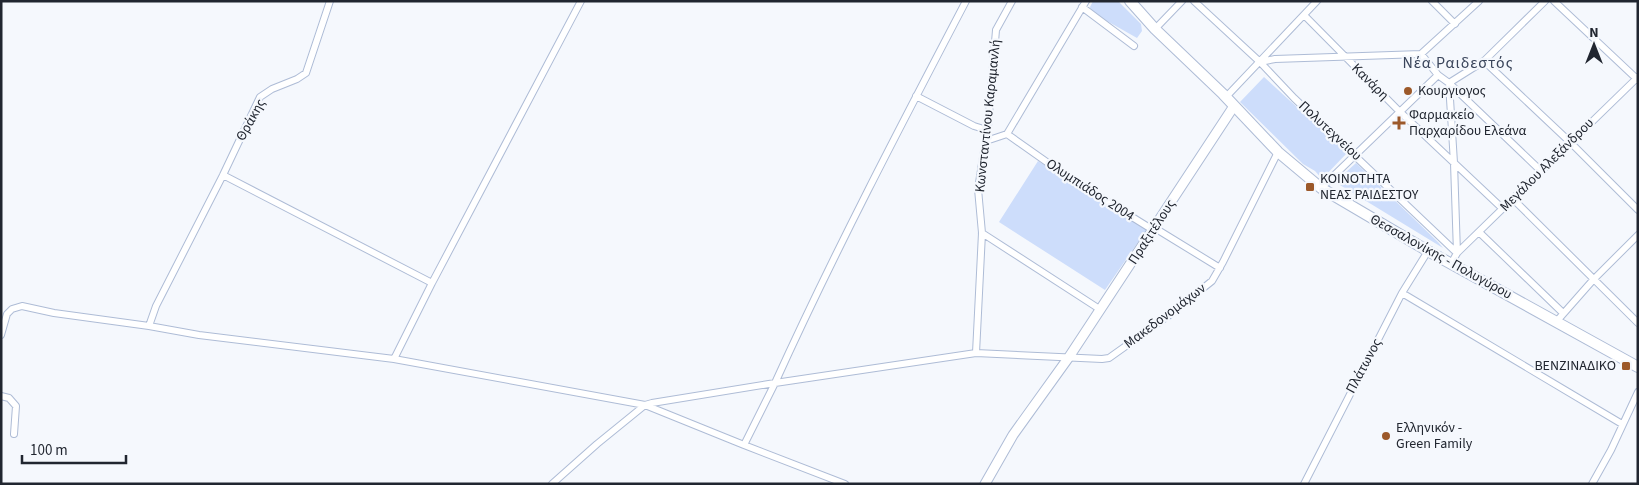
<svg xmlns="http://www.w3.org/2000/svg" width="1639" height="485" viewBox="0 0 1639 485" font-family="'Source Sans 3',sans-serif">
  <style>
    .green { fill: #cdddfb }
    .lines { fill: none; stroke-linecap: round; stroke-linejoin: round }
    .street-casing { stroke: #aebcd6; stroke-width: 8 }
    .secondary-casing { stroke: #aebcd6; stroke-width: 11 }
    .primary-casing { stroke: #aebcd6; stroke-width: 12 }
    .street { stroke: #fff; stroke-width: 6 }
    .secondary { stroke: #fff; stroke-width: 9 }
    .primary { stroke: #fff; stroke-width: 10 }
    .poi-dot { fill: #9c592a; stroke: #f5f8fd; stroke-width: 2 }
    .labels { text-anchor: middle; dominant-baseline: central; stroke-width: 4.5; stroke-linejoin: round; paint-order: stroke }
    .street-label { font-size: 14px; fill: #212630; stroke: #f5f8fd }
    .poi-label { font-size: 14px; fill: #212630; stroke: #f5f8fd; text-anchor: start }
    .quarter-label { font-size: 16px; letter-spacing: 1px; fill: #39445a; stroke: #f5f8fd }
  </style>
  <rect width="100%" height="100%" fill="#f5f8fd"/>
  <path class="green" d="M1093,1H1118L1141,24L1142,31L1137,38L1091,12L1090,7Z
    M1264,77L1347,153L1322,179L1315,171L1303,164L1240,102Z
    M1038,161L1147,229L1105,290L999,222Z
    M1356,163L1438,242L1443,248L1335,182Z"/>
  <g class="lines">
    <g class="street-casing">
      <path id="street" d="M1194,1L1260,62L1294,98L1457,253
        M1432,1L1455,24
        M1554,1L1638,80
        M1082,7L1134,46
        M1304,15L1399,111L1503,209
        M1155,29L1182,1
        M1421,54L1438,75L1449,83L1541,171
        M1484,61L1570,142L1638,210
        M1260,62L1275,59L1421,54L1479,1
        M916,96L974,126L987,130
        M1226,97L1317,1
        M1007,134L1086,1
        M986,141L1007,134L1068,177L1153,230H1158L1220,268
        M223,175L432,283L581,1
        M1321,188L1438,75
        M1513,199L1638,323
        M982,233L1101,310
        M1480,233L1563,313
        M1457,253L1454,163L1449,83L1484,61L1545,1
        M1451,264L1457,253L1638,77
        M432,283L394,359L645,405L652,403L775,383C834,253 900,127 966,1
        M1402,293L1622,424
        M1556,322L1593,280L1638,235
        M149,326L199,335L394,359
        M1,335L7,314L12,309L22,306L54,313L149,326L156,306L223,175L260,97L272,89L297,79L306,73L330,1
        M976,353L982,233L978,189L988,126L996,30L1012,1
        M1,396L9,398L16,406L14,434
        M552,484L597,444L645,405L744,445
        M845,484L744,445L775,383L976,353L1102,359L1109,358L1168,316L1212,281L1223,262L1278,152
        M1304,484L1402,293L1428,251
        M1592,484L1611,450L1638,392"/>
    </g>
    <g class="secondary-casing">
      <path id="secondary" d="M985,484L1013,435L1069,357L1234,106"/>
    </g>
    <g class="primary-casing">
      <path id="primary" d="M1130,1L1155,29L1223,94L1278,152L1321,188L1428,251L1638,367"/>
    </g>
    <use href="#street" class="street"/>
    <use href="#secondary" class="secondary"/>
    <use href="#primary" class="primary"/>
  </g>
  <g class="poi-dot">
    <circle cx="1408" cy="91" r="5"/>
    <path d="M1396.5 115.5h5v5h5v5h-5v5h-5v-5h-5v-5h5z"/>
    <rect x="1305" y="182" width="10" height="10" rx="2.5"/>
    <rect x="1621" y="361" width="10" height="10" rx="2.5"/>
    <circle cx="1386" cy="436" r="5"/>
  </g>
  <g class="labels">
    <g class="street-label">
      <text transform="translate(1370 82) rotate(45)">Κανάρη</text>
      <text transform="translate(988 116) rotate(-84)">Κωνσταντίνου Καραμανλή</text>
      <text transform="translate(251 120) rotate(-61)">Θράκης</text>
      <text transform="translate(1330 131) rotate(43)">Πολυτεχνείου</text>
      <text transform="translate(1547 165) rotate(-45)">Μεγάλου Αλεξάνδρου</text>
      <text transform="translate(1090 190) rotate(33)">Ολυμπιάδος 2004</text>
      <text transform="translate(1152 232) rotate(-57)">Πραξιτέλους</text>
      <text transform="translate(1441 257) rotate(29)">Θεσσαλονίκης - Πολυγύρου</text>
      <text transform="translate(1165 316) rotate(-37)">Μακεδονομάχων</text>
      <text transform="translate(1364 366) rotate(-62)">Πλάτωνος</text>
    </g>
    <g class="poi-label">
      <text x="1418" y="91">Κουργιογος</text>
      <text x="1409" y="115">Φαρμακείο<tspan x="1409" dy="16">Παρχαρίδου Ελεάνα</tspan></text>
      <text x="1320" y="179">ΚΟΙΝΟΤΗΤΑ<tspan x="1320" dy="16">ΝΕΑΣ ΡΑΙΔΕΣΤΟΥ</tspan></text>
      <text x="1616" y="366" text-anchor="end">ΒΕΝΖΙΝΑΔΙΚΟ</text>
      <text x="1396" y="428">Ελληνικόν -<tspan x="1396" dy="16">Green Family</tspan></text>
    </g>
    <g class="quarter-label">
      <text x="1458" y="63">Νέα Ραιδεστός</text>
    </g>
  </g>
  <rect width="1639" height="485" fill="none" stroke="#212630" stroke-width="5"/>
  <g transform="translate(1594 45)" stroke="#f5f8fd" stroke-width="4" paint-order="stroke">
  <path d="M0-4L9 19L0 12L-9 19Z" fill="#212630"/>
  <text y="-8" font-size="14" font-weight="bold" text-anchor="middle" fill="#212630">N</text>
  </g>
  <path d="M22 455v8h104v-8" fill="none" stroke="#212630" stroke-width="2.5"/>
  <text x="30" y="455" font-size="15" fill="#212630" stroke="#f5f8fd" stroke-width="4" paint-order="stroke">100 m</text>
</svg>
